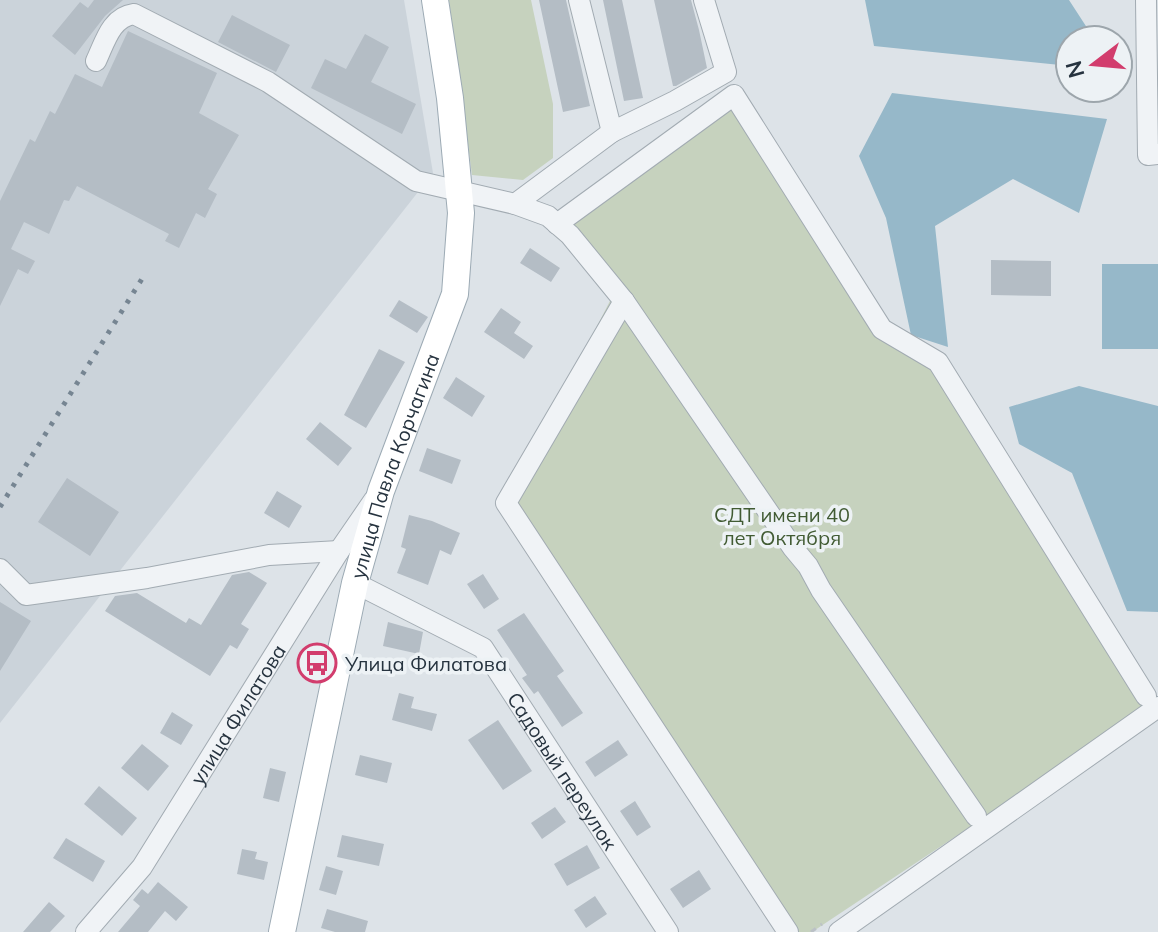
<svg xmlns="http://www.w3.org/2000/svg" width="1158" height="932" viewBox="0 0 1158 932" font-family="Mulish,sans-serif">
  <style>
    .built { fill: #cbd3da }
    .green { fill: #c6d2be }
    .water { fill: #96b8c9 }
    .building { fill: #b4bdc5 }
    .lines { fill: none; stroke-linecap: round; stroke-linejoin: round }
    .minor-casing { stroke: #a2abb2; stroke-width: 22 }
    .major-casing { stroke: #9caab4; stroke-width: 28 }
    .path { stroke: #bbc1c6; stroke-width: 3; stroke-dasharray: 6 6; stroke-linecap: butt }
    .minor { stroke: #f0f3f6; stroke-width: 20 }
    .major { stroke: #fff; stroke-width: 26 }
    .rail { stroke: #768592; stroke-width: 5; stroke-dasharray: 4 8; stroke-linecap: butt }
    .labels { text-anchor: middle; dominant-baseline: central; stroke-width: 7; stroke-linejoin: round; paint-order: stroke }
    .street-label { font-size: 20px; fill: #26333f; stroke: #edf2f5 }
    .park-label { font-size: 20px; fill: #415b33; stroke: #edf2f5 }
    .poi-label { font-size: 20px; fill: #26333f; stroke: #edf2f5; text-anchor: start }
  </style>
  <rect width="100%" height="100%" fill="#dde3e8"/>
  <path class="built" d="M0,0H404L433,173L0,723Z"/>
  <path class="green" d="M449,0H531L553,104V158L523,180L472,175Z
    M734,95L882,329L938,362L1152,706L812,932H788L506,503L611,299L555,227Z"/>
  <path class="water" d="M865,0H1069L1095,40H1070V66L874,46Z
    M892,93L1107,119L1079,213L1013,179L935,226L948,347L911,335L886,218L859,156Z
    M1102,264H1158V349H1102Z
    M1079,386L1158,406V612L1127,611L1072,473L1019,444L1009,407Z"/>
  <path class="building" d="M94,0H123L105,16L75,55L52,36L80,2L88,8Z
    M539,0H566L590,106L563,112Z
    M603,0H622L643,98L624,101Z
    M654,0H691L699,30L707,68L676,86H673Z
    M232,15L290,45L276,72L218,42Z
    M128,31L217,73L199,113L239,135L208,189L217,194L205,218L196,213L179,248L165,241L169,234L77,186L69,201L64,200L49,234L24,222L11,249L35,261L28,274L18,269L0,306V201L30,139L35,142L50,111L55,114L75,74L102,87Z
    M365,34L389,47L371,82L416,104L402,134L311,88L325,59L346,69Z
    M530,248L560,268L551,282L520,263Z
    M991,260L1051,261V296L991,295Z
    M399,300L428,317L417,333L389,316Z
    M501,308L521,322L514,333L533,346L524,359L484,332Z
    M379,349L405,362L366,428L344,415Z
    M456,377L485,396L472,417L443,398Z
    M320,422L352,448L338,466L306,439Z
    M427,448L461,460L452,484L419,471Z
    M67,478L119,512L90,556L38,522Z
    M277,491L302,506L289,528L264,513Z
    M409,515L432,521L460,533L451,555L440,550L428,585L397,573L406,549L401,547Z
    M249,572L267,583L241,624L249,629L237,649L230,645L210,676L105,611L115,596L137,593L186,623L189,618L201,625L232,575Z
    M483,574L499,599L484,609L467,584Z
    M0,602L31,621L0,671Z
    M524,613L564,671L557,676L583,713L562,727L538,691L534,694L522,678L527,675L497,630Z
    M388,622L423,632L419,654L383,646Z
    M399,693L414,697L411,708L437,714L432,731L392,720Z
    M172,712L193,725L181,745L160,733Z
    M498,720L532,771L503,790L468,740Z
    M618,740L628,755L595,777L585,762Z
    M142,744L169,766L148,791L121,768Z
    M360,755L392,763L387,783L355,775Z
    M270,768L286,772L279,802L263,798Z
    M99,786L137,818L122,836L84,804Z
    M635,801L651,827L637,836L620,811Z
    M555,807L566,822L542,839L531,823Z
    M342,835L384,844L379,866L337,857Z
    M66,838L105,861L93,882L53,858Z
    M587,845L600,868L567,886L554,864Z
    M242,849L257,852L255,859L268,862L264,880L237,874Z
    M326,866L343,871L336,895L319,890Z
    M699,870L711,889L683,908L670,889Z
    M158,882L188,907L176,921L165,911L148,932H118L140,906L133,900L142,889L148,894Z
    M595,896L607,914L586,928L574,910Z
    M49,902L65,916L50,932H23Z
    M327,909L368,921L365,932H335L321,928Z"/>
  <g class="lines">
    <g class="minor-casing">
      <g id="minor">
        <path d="M579,0L612,132L675,101L726,72L704,0"/>
        <path d="M1146,0L1148,155L1158,154"/>
        <path d="M96,61C105,42 111,17 134,14L268,82L416,181L515,204L612,132"/>
        <path d="M515,204L548,216L570,235L624,301L793,548L808,566L821,590L976,816"/>
        <path d="M557,224L734,95L882,329L938,362L1146,696"/>
        <path d="M624,301L506,503L788,932"/>
        <path d="M0,569L26,595L147,578L269,555L339,551"/>
        <path id="s1" d="M355,583L483,648L668,932"/>
        <path id="s2" d="M86,932L142,867L339,551L374,500"/>
        <path d="M839,932L1158,707"/>
      </g>
    </g>
    <g class="major-casing">
      <g id="major">
        <path id="s3" d="M282,932L355,583L381,491L455,294L461,213L450,98L435,0"/>
      </g>
    </g>
    <path class="path" d="M811,932L822,924"/>
    <use href="#minor" class="minor"/>
    <use href="#major" class="major"/>
    <path class="rail" d="M0,507L145,274"/>
  </g>
  <defs>
    <g id="bus-ring" transform="scale(2)"><circle r="9.5" fill="#edf2f5" stroke="#d23d6d" stroke-width="1.5"/><path d="M-5-6H5V4H4V6H2V4H-2V6H-4V4H-5ZM-3.5-4V0h7V-4ZM-3.5 1.2v1.5H-2V1.2ZM2 1.2v1.5H3.5V1.2Z" fill="#d23d6d"/></g>
  </defs>
  <g fill-rule="evenodd">
    <use href="#bus-ring" x="317" y="663"/>
  </g>
  <g class="labels">
    <g class="street-label">
      <text stroke="none"><textPath href="#s3" startOffset="480">улица Павла Корчагина</textPath></text>
      <text stroke="none"><textPath href="#s2" startOffset="266">улица Филатова</textPath></text>
      <text stroke="none"><textPath href="#s1" startOffset="290">Садовый переулок</textPath></text>
    </g>
    <g class="park-label">
      <text x="782" y="514">СДТ имени 40<tspan x="782" dy="23">лет Октября</tspan></text>
    </g>
    <g class="poi-label">
      <text x="345" y="663">Улица Филатова</text>
    </g>
  </g>
  <g transform="translate(1094 64) rotate(254)"><circle r="38" fill="#edf2f5" stroke="#9da6ac" stroke-width="2"/>
  <path d="M0-6L14 30L0 20L-14 30Z" fill="#d23d6d"/>
  <text y="-12" font-size="22" font-weight="bold" text-anchor="middle" fill="#26333f">N</text>
  </g>
</svg>
